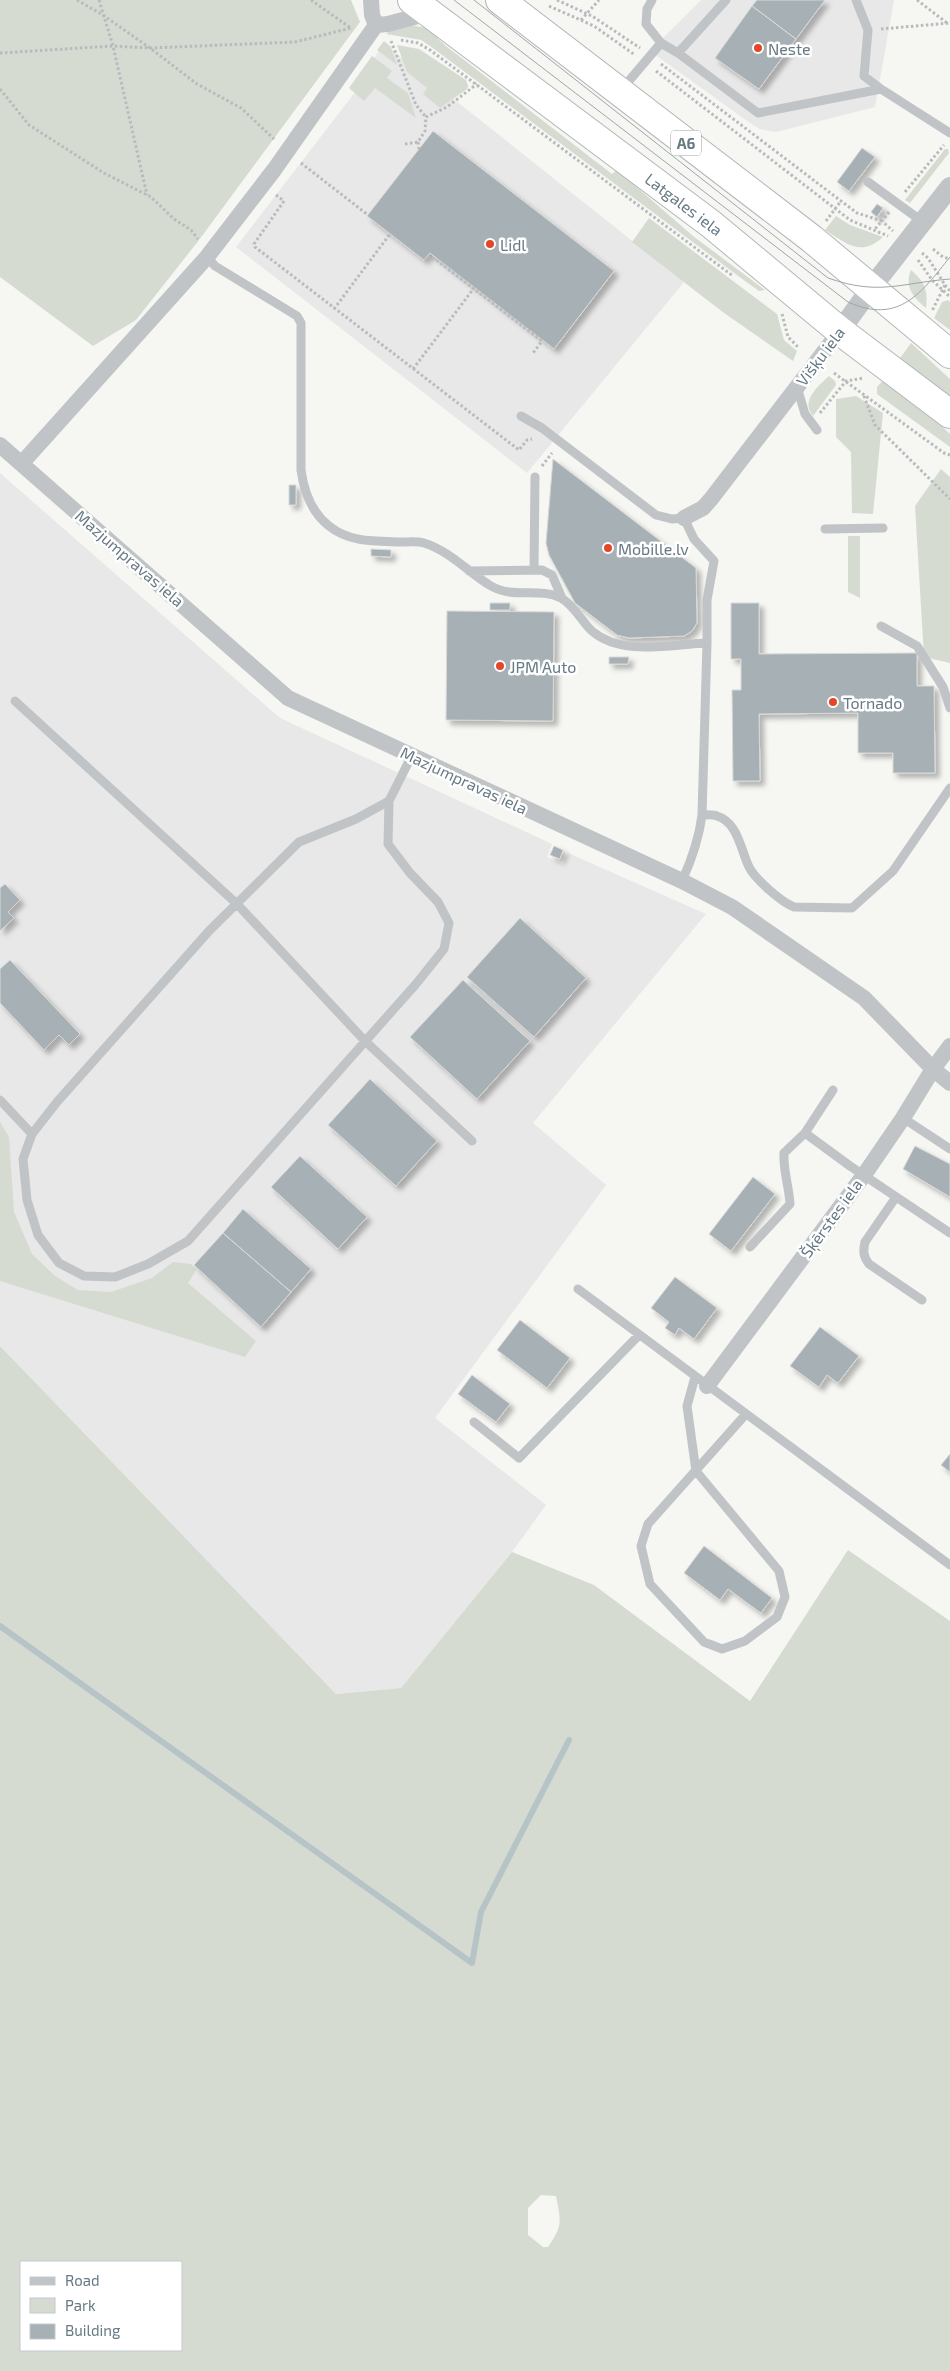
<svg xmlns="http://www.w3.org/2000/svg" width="950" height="2371" viewBox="0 0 950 2371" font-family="'Exo 2',sans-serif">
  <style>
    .built { fill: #e7e8e7 }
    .green { fill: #d6dbd2; fill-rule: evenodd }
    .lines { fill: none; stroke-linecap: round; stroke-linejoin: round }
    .stream { stroke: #b6c4c7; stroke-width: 6 }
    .building { fill: #a6b0b5; stroke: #d8d8d6; filter: url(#shadow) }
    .trunk-casing { stroke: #b3b7ba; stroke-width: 30 }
    .path { stroke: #b8bbbe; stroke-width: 3; stroke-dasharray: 2.5 2.5; stroke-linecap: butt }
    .service { stroke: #c0c4c7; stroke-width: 9 }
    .minor { stroke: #c0c4c7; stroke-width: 16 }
    .tertiary { stroke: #c0c4c7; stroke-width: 20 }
    .trunk { stroke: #fff; stroke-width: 28 }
    .tram { stroke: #9fa7ab; stroke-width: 1 }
    .poi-dot { fill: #e14728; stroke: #fff; stroke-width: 2 }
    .labels { text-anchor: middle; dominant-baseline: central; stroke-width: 5; stroke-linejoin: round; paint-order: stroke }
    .shield { fill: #fff; stroke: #94a1a9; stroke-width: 1 }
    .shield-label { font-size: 15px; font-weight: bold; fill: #667984 }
    .poi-label { font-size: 16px; fill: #667984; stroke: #fff; text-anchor: start }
    .street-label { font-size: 16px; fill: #667984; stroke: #fff }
  </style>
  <defs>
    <filter id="shadow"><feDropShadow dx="4.5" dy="4.5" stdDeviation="2.5" flood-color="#0004"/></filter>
  </defs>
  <rect width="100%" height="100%" fill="#f6f6f3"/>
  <path class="built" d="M701,0H894L875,107L776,132L760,129L750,123L650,51Z
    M383,43L684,282L527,473L236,247L356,91Z
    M0,473L280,718L552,844L547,857L563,864L568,853L706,914L533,1123L606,1185L435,1418L546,1505L512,1552L401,1688L336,1694L0,1346Z"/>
  <path class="green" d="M0,0H351L360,22L199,240L136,320L93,346L0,277Z
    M410,25L427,28L438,34L437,38L446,46L612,174L617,170L693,236L765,290L759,291L745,281L430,46L421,40L386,34L391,30Z
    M384,41L391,47L397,65L377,50Z
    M397,45L419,49L466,80L468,86L467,89L440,108L423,94L427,88L407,72Z
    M372,56L392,71L387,78L408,93L416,118L375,88L364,101L349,88Z
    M945,149H948L949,153L910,203L905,200Z
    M836,216L850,225L883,237C861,257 847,244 825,230Z
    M649,218L777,314L784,340L797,351L793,361L724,313L632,242Z
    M911,270C925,282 928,290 926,308C913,297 904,287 911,270Z
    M948,300L950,302V330L934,318L942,302Z
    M911,343L950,379V401L898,361Z
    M829,376L835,381L836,385L813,416C800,401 818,386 829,376Z
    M885,378L914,399L950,434V447L877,394V387Z
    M856,396L883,413L873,514L852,513L851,452L836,437V399Z
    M941,469L950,477V663L924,657L915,506Z
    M848,536H860V598L848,592Z
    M0,1122L9,1137L14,1212L32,1254L55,1276L78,1290L111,1292L152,1278L173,1262L191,1264L197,1269L188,1283L256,1341L245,1357L0,1281Z
    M0,1346L336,1694L401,1688L512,1552L594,1585L750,1701L848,1550L950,1621V2371H0ZM541,2195L556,2196C561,2221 563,2226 548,2247H543L528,2235V2208ZM181,2262V2350H21V2262Z"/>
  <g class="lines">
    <path class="stream" d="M0,1626L472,1963L481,1912L569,1740"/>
  </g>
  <path class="building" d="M757,0H825L796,39L752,6Z
    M752,6L796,39L759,89L715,58Z
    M433,131L614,271L554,349L430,253L424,260L367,216Z
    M862,148L875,157L849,191L837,182Z
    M877,204L883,208L877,217L871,212Z
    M553,459L696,568L697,623L692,631L684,636L629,638L617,635L575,603L549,555L546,543Z
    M289,485H296V505H289Z
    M371,549L391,550V557L371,556Z
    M490,603H510V610H490Z
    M731,603H759V654L917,653V686H934L935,773H893V753H858V713L759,714L760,781H733L732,690H741V659H731Z
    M447,611L554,612L553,721L446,720Z
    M609,657H629L628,664H609Z
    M554,846L563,850L560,859L550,855Z
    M5,884L20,900L8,912L14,918L0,931V888Z
    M520,918L586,978L534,1037L467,977Z
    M10,960L80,1034L69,1045L59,1035L44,1050L0,1003V969Z
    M463,980L530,1041L477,1099L410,1037Z
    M370,1079L437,1141L396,1186L328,1125Z
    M915,1146L950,1164V1197L903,1169Z
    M300,1156L367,1217L338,1249L271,1187Z
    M753,1177L775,1194L731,1251L709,1234Z
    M243,1209L311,1269L291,1292L223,1233Z
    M223,1233L291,1292L261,1327L194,1265Z
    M675,1277L717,1308L694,1339L679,1328L675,1335L665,1328L669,1322L651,1308Z
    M520,1320L570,1358L547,1388L497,1350Z
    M820,1327L859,1356L838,1383L827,1375L819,1387L790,1366Z
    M472,1375L510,1404L496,1422L458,1394Z
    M950,1454V1472L941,1465Z
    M704,1546L772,1598L761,1613L728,1589L720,1600L684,1573Z"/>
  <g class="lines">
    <g class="trunk-casing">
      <path id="trunk" d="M412,0L711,224L840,331L950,414
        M500,0L812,239L950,354"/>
    </g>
    <path class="path" d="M77,0L103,15L150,48L197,84L241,108L274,139
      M99,0L113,46L147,195
      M311,0L352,29
      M557,0L592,16L640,48
      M917,0L947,23
      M549,6L594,26L635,55
      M581,20L599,0
      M881,29L950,23
      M401,40L418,43L430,50L733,276
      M391,41L416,105L426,117
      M0,53L113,46L150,48L295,42L351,28
      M661,64L841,201L857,213L882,221L875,229
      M656,71L850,220L888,236
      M0,89L29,125L104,173L151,197L174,219L191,230L198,239
      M418,142L419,149
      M405,144L418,142L425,131L426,117L447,107L477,84
      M301,163L368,215
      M905,192L944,145
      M276,195L284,201L254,244L255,247L519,450L527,440L532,439
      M889,212L882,221L893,231
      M826,221L841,201
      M933,249L943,257L950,259
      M922,253L928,258L945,285L932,311
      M427,257L435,259L542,341L533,353
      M918,260L932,280L950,297
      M945,285L950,291
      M334,309L390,234
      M782,314L788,337L798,347
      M413,369L474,288
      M834,373L944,453L950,455
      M864,396L875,425L950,499
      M820,413L846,381L864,378
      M542,466L552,453"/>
    <path class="service" d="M652,0L647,9L646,24L661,43L678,53L758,113L881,89L950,133
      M856,0L868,30L864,76L881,89
      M678,53L726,0
      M622,89L661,43
      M868,182L923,222
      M207,257L215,266L297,316L301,323V470C304,492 311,512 329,526C350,543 376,541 402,542C409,542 417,541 424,543C450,551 469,573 491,586C513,599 539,587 561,598C574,605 582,622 592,631C622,657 671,644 707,643V600L714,561L694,539L684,518L672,519L656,515L542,428L521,416
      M797,387L805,414L817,430
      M825,529L883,528
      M534,570L535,477
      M469,571L542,570L552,575L562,598
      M881,626L917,646L943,687L950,708
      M15,701L237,904L365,1041L472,1141
      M389,801L388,844L410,873L438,902L449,923L444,949L416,984L188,1241L148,1264L115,1277L84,1276L59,1263L38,1235L27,1200L23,1159L32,1134L57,1102L209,931L299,842L356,819L389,801L412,755
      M702,815C706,815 713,814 717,816C738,822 741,851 749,867C755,879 781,902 794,907L852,908L893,871L950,788
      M682,881C692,859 699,839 702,815L707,643
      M833,1090L805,1133L850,1166L950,1233
      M0,1100L32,1134
      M903,1118L950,1149
      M896,1197L865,1242C863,1251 863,1256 869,1264L922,1300
      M750,1247L790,1204C789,1186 783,1171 784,1153L805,1133
      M578,1289L950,1565
      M695,1377L687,1406L696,1471L779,1571L785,1597L777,1617L745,1641L722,1649L704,1642L650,1584L641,1546L648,1524L746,1414
      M474,1422L519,1458L639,1335"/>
    <path class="minor" d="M371,0L372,15L376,25
      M376,25L388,24L429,13
      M0,445L288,698L682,881L732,907L864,998L933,1069L950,1083
      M22,463L207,257L274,170L376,25
      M684,518L703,508L711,499L840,331
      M707,1386L864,1175L903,1118L933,1069L950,1046"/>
    <path class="tertiary" d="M840,331L871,288L950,187"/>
    <use href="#trunk" class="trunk"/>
    <path class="tram" d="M454,0L848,302C899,325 921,293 950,257
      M474,0L828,278C879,296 900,283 950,279"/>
  </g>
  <g class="poi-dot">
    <circle cx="758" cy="48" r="5"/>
    <circle cx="490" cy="244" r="5"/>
    <circle cx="608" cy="548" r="5"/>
    <circle cx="500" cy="666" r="5"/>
    <circle cx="833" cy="702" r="5"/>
  </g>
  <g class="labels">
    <rect class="shield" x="671" y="130.5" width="30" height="25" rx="4"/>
    <g class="shield-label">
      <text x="686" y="143">A6</text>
    </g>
    <g class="poi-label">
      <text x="768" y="48">Neste</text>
      <text x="500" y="244">Lidl</text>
      <text x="618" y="548">Mobille.lv</text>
      <text x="510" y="666">JPM Auto</text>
      <text x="843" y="702">Tornado</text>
    </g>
    <g class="street-label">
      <text transform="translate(684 204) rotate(37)">Latgales iela</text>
      <text transform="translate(820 356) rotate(-53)">Višķu iela</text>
      <text transform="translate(130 558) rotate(41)">Mazjumpravas iela</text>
      <text transform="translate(464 780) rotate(25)">Mazjumpravas iela</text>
      <text transform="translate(831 1218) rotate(-54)">Šķērstes iela</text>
    </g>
  </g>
  <rect x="20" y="2261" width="162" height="90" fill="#ffffff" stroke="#c2c9ce"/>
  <rect x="30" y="2277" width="25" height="8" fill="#c0c4c7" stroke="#c2c9ce"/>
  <text x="65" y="2286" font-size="15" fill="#667984">Road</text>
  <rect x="30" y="2298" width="25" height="15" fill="#d6dbd2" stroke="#c2c9ce"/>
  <text x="65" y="2311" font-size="15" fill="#667984">Park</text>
  <rect x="30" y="2324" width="25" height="15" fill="#a6b0b5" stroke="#c2c9ce"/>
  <text x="65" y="2336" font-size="15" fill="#667984">Building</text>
</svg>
